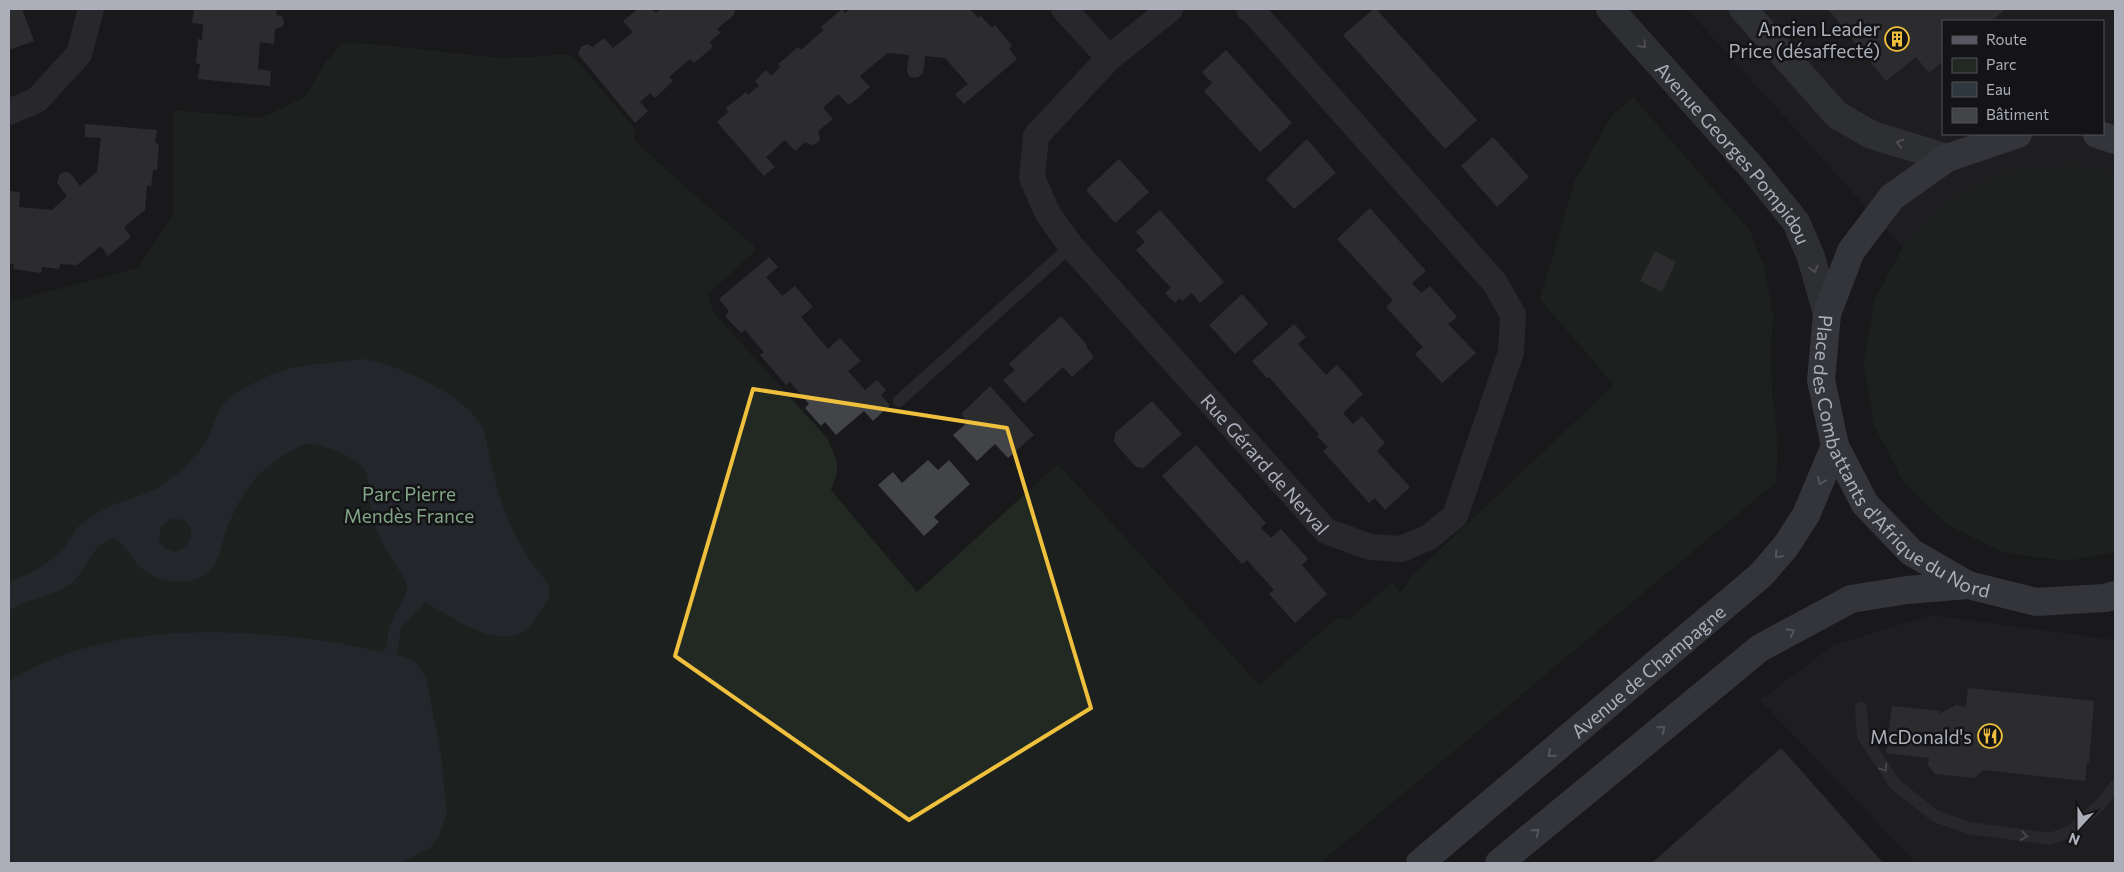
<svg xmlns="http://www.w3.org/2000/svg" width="2124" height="872" viewBox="0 0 2124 872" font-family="Commissioner,sans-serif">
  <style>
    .built { fill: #252528; fill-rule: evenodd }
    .green { fill: #212922 }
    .water { fill: #2f373f; fill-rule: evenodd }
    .building { fill: #434448 }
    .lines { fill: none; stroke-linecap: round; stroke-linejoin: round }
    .lane { stroke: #3a3a40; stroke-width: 12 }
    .street { stroke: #3a3a40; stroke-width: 26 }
    .secondary { stroke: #484950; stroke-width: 28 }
    .primary { stroke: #56575f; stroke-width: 28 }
    .oneway { stroke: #898b95 }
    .oneway2 { stroke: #9b9da8 }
    .oneway3 { stroke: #797a83 }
    .marked { fill: none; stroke: #efc03d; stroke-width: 4; stroke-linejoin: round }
    .labels { text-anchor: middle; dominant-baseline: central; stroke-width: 5; stroke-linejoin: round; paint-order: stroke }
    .poi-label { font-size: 19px; fill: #acafba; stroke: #141416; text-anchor: end }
    .street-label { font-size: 19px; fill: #acafba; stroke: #141416 }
    .park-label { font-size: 19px; fill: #83a588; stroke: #141416 }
  </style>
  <rect width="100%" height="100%" fill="#19191b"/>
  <path class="built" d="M1687,9H2115V489L2035,394ZM1943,21H2103V134H1943Z
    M1929,615L2115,640V863H1916L1760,700L1833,646Z"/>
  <path class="green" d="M342,43L373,44L500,58L533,57L567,54L576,60L636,130L633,139L692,193L753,245L756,250L708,294L714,313L827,438C838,461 841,466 831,490L917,592L1058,464L1259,685L1338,617L1346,620L1351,618L1392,583L1400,592L1409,583L1407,581L1614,385L1540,299L1575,181L1611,117L1633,97L1750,231L1765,269L1773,317L1771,348L1772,395L1778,438L1776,482L1320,863H9V302L138,268L174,214V110L258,118L274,112L306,96L326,62Z
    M2072,166L2115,176V552L2067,561L2005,553L1948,525L1903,481L1874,425L1864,363L1874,301L1904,245L1949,201L2006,174Z"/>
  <path class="water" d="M362,359C396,363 471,397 484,431C494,477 500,513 526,554C532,563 539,574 547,582C553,595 547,603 539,613C535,619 531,627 524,631C496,650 450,616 425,602L401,628L397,654L414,661L426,677L441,755L447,812L440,834L433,845L428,849L400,863H9V681C106,621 230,627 340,643C355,646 370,650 384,652C387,643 388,632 391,623C395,612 408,595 407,585C406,579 385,550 381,540C374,524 370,508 368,492C367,486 369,479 367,474C361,458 320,442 305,444C301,445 298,447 295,449C261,466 244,488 229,523C220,543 221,571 197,579C178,586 152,580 138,565C129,555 125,543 113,538C87,548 89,570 69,585C51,598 27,598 9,611V583L40,568L52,559L63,549L78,527L97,513L115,504L155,490L182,470L200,450L209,436L221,405L242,389L272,374L294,367ZM171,519C196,516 199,545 174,552L164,548L159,540L161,527Z"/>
  <path class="building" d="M9,9H22L34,41L9,50Z
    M194,9H277L276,15L282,16L284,23L282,27L275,29L274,44L260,42L258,69L271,71L270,86L198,79L200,64L196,63L198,39L202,40L203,24L192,23Z
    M638,9H652L656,13L660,9H735L734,15L717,29L720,33L710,42L713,47L694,63L690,59L669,77L673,81L655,98L650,93L640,102L648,111L635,123L578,54L581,47L587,44L593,47L604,38L613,48L633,32L623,21Z
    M842,9L845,13L850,9H970L978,18L981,16L992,28L995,25L1012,46L1009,49L1017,59L964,104L955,94L968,84L945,58L925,56L923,73L919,77L914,78L909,76L907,71L909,55L887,53L860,76L870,87L849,105L838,94L823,108L833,119L818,131L820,140L817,143L812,145L805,142L795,151L785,140L766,157L775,167L764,176L717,122L728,112L726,108L746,92L748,95L759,86L755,81L766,70L771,76L780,67L778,64L798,47L801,50L824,30L821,27Z
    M1374,9H1376L1477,120L1445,149L1343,35Z
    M1828,9H2006L1991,21H1943V61L1929,73L1916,57L1886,81Z
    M1226,50L1292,123L1260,152L1204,91L1212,83L1202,72Z
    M85,124L157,130L155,143L159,144L157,170H153L151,187L147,185L145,210L124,227L131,237L108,256L101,246L77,265L60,264L59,269L42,267L41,273L13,269L14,264H9V191L20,192L19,207L52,210L67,196L57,183L60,174L64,172L70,173L80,186L97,172L101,138L85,137Z
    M1493,137L1529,177L1497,207L1461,166Z
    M1307,139L1336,173L1294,209L1266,179Z
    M1119,159L1149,192L1115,223L1086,190Z
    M1370,208L1426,271L1412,283L1421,293L1430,286L1457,317L1448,324L1476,353L1442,383L1415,354L1423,347L1386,307L1393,300L1337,239Z
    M1160,210L1224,282L1200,303L1192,293L1182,301L1180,298L1175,303L1165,293L1171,288L1136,250L1145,242L1136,232Z
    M1655,251L1676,262L1662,292L1640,281Z
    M769,257L778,267L766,277L782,296L795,286L813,307L801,317L828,349L840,338L861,361L848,371L865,390L877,380L886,390L881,395L890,405L873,421L864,411L836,435L825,422L821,426L805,408L809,404L790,382L786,385L760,355L764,352L745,330L741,333L725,316L729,311L719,299Z
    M1242,294L1268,324L1235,354L1209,325Z
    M1061,316L1087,345L1086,346L1094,357L1072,377L1063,367L1024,403L1003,380L1015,370L1009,364Z
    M1294,324L1306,337L1298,344L1326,375L1337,365L1363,394L1343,413L1353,424L1362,416L1385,443L1377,451L1410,487L1385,510L1375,498L1369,503L1323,451L1328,447L1317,436L1319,434L1269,377L1267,378L1252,361Z
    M990,386L1034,435L1008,458L995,444L977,461L953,435L968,422L961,414Z
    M1152,401L1182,434L1143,468L1136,467L1114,442L1115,433Z
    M1196,445L1266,523L1261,528L1271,538L1281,529L1308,559L1302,565L1327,594L1295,623L1269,594L1274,590L1247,560L1242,564L1162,476Z
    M928,460L938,470L949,460L970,484L934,517L939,522L924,536L878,485L893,472L902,483Z
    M1968,688L2094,701L2089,763L2087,762L2085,781L1983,770L1974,778L1935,774L1928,765L1929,758L1886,753L1892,706L1940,711L1939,714L1956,705L1966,707Z
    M1781,748L1883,863H1652Z"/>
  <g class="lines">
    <path class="lane" d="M899,401L1071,246
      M1861,708L1863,736L1895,784L1935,816L1969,828L2050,839L2071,831L2100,805L2115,786"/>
    <g class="street">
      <path d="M1064,9L1109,58"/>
      <path id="s1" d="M1170,9L1109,58L1036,136L1032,178L1048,214L1071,246L1326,531L1370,547L1401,549L1429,537L1455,516L1511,352L1513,315L1495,283L1252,10L1249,9"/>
      <path d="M9,112L37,100L79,54L91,9"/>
    </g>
    <g class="secondary">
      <path id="s2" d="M1610,9L1754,170L1796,222L1811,257L1827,314"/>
      <path d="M1743,9L1837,115L1872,135L1947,158"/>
    </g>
    <g class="primary">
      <path id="s3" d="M2018,134L1947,158L1892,197L1851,251L1827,314L1821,380L1835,446L1865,504L1911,552L1968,585L2036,602L2105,598L2115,595"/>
      <path d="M2097,134L2115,140"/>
      <path id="s4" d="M1420,863L1761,575L1786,546L1806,515L1835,446"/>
      <path d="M1499,863L1760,648L1851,599L1907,590L1968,585"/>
    </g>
  </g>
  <defs><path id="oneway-chevron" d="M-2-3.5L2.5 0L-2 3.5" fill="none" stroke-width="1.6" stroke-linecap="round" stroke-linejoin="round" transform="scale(1.25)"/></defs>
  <g class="oneway">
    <use href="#oneway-chevron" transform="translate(1643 45) rotate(48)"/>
    <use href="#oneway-chevron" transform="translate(1900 143) rotate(-163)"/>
    <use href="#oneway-chevron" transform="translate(1814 269) rotate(75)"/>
  </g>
  <g class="oneway2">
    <use href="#oneway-chevron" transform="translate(1821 481) rotate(112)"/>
    <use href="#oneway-chevron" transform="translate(1778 555) rotate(131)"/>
    <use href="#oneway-chevron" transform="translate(1791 632) rotate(-28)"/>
    <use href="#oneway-chevron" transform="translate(1662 729) rotate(-39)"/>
    <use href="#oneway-chevron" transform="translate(1551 754) rotate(140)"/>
    <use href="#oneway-chevron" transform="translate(1536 832) rotate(-39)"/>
  </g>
  <g class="oneway3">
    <use href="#oneway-chevron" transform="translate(1884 768) rotate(56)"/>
    <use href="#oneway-chevron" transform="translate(2024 836) rotate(8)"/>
  </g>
  <path d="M0 0H2124V872H0ZM753,389L1007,428L1091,708L909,820L675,656Z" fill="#19191b" fill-opacity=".55" fill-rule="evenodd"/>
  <path class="marked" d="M753,389L1007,428L1091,708L909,820L675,656Z"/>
  <defs>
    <g id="building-ring" transform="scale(1.25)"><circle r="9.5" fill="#141416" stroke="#efc03d" stroke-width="1.5"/><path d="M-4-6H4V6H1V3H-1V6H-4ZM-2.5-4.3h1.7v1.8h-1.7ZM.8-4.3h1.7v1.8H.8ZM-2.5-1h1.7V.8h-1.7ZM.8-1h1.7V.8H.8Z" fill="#efc03d"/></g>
    <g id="restaurant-ring" transform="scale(1.25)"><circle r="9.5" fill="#141416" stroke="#efc03d" stroke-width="1.5"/><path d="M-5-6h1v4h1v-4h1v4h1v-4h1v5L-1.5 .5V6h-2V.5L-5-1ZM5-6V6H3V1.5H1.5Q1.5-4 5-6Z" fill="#efc03d"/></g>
  </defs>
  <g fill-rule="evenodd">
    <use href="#building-ring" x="1897" y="39"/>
    <use href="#restaurant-ring" x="1990" y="736"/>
  </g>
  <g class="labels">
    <g class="poi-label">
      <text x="1880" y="28">Ancien Leader<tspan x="1880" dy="22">Price (désaffecté)</tspan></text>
      <text x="1972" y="736">McDonald's</text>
    </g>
    <g class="street-label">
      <text stroke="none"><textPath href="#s2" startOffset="190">Avenue Georges Pompidou</textPath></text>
      <text stroke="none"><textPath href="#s3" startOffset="455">Place des Combattants d'Afrique du Nord</textPath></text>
      <text stroke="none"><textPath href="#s1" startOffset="598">Rue Gérard de Nerval</textPath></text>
      <text stroke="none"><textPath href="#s4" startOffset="298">Avenue de Champagne</textPath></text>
    </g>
    <g class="park-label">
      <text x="409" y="493">Parc Pierre<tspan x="409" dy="22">Mendès France</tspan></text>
    </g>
  </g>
  <rect width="2124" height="872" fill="none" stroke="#acafba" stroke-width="20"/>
  <rect x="1942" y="20" width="162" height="115" fill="#141416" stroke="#515258"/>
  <rect x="1952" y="36" width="25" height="8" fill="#56575f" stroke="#515258"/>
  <text x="1986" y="45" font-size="15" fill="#acafba">Route</text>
  <rect x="1952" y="58" width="25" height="15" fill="#212922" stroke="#515258"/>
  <text x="1986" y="70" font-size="15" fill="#acafba">Parc</text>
  <rect x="1952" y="82" width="25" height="15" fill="#2f373f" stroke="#515258"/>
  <text x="1986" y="95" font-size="15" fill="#acafba">Eau</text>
  <rect x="1952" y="108" width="25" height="15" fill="#434448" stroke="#515258"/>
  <text x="1986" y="120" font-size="15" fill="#acafba">Bâtiment</text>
  <g transform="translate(2079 827) rotate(201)" stroke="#141416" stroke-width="4" paint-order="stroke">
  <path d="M0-4L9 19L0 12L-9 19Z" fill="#acafba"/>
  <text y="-8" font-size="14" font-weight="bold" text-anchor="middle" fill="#acafba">N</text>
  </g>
</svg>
